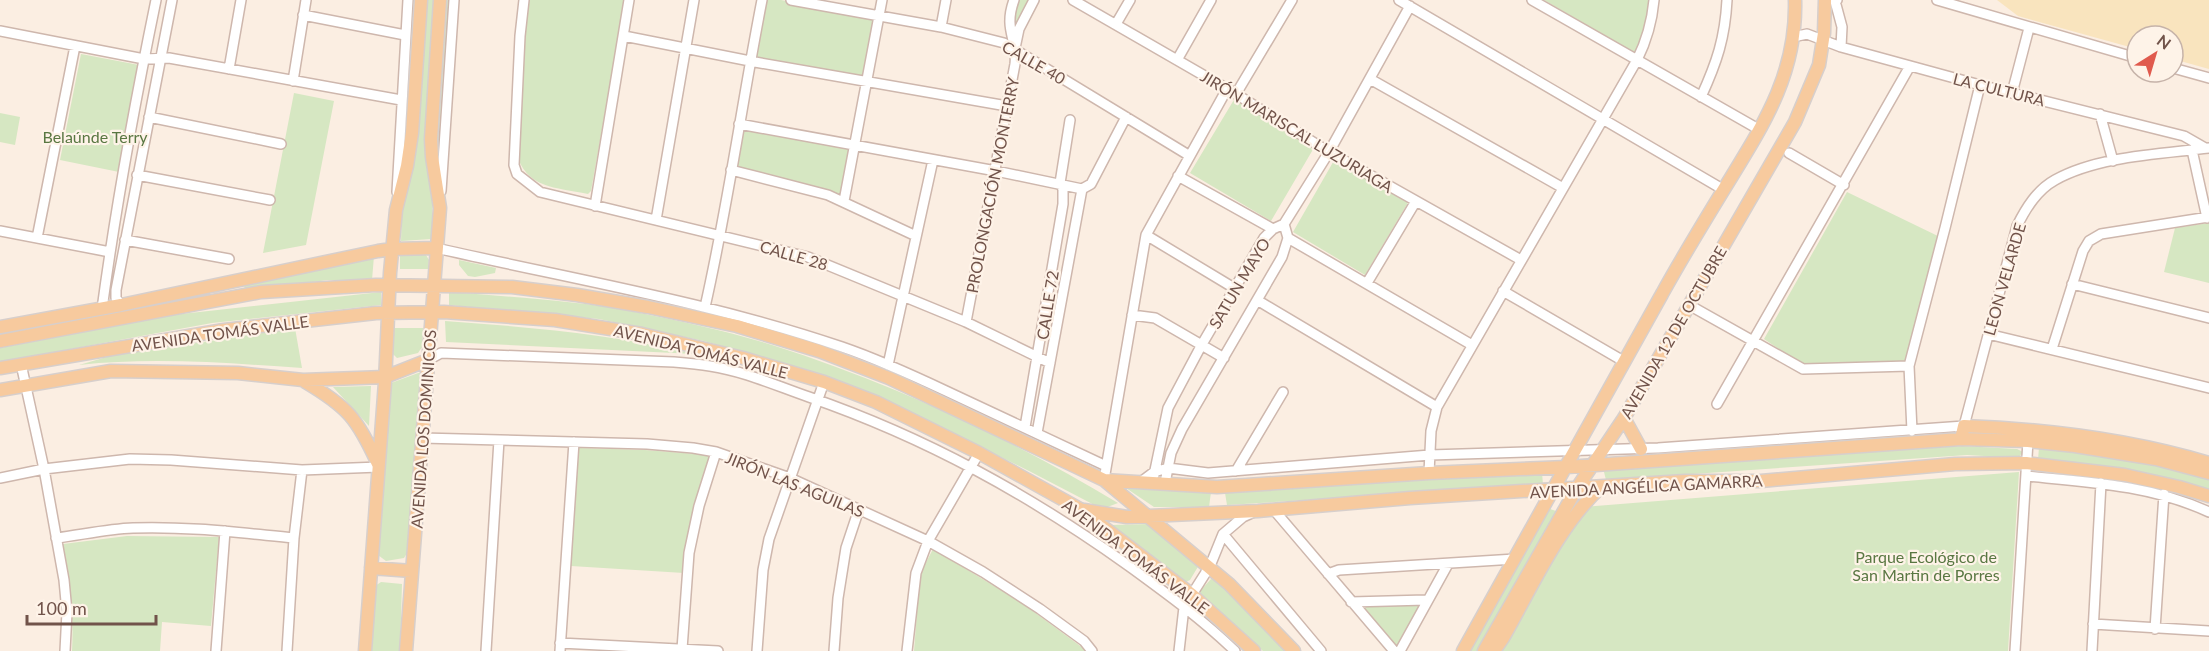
<svg xmlns="http://www.w3.org/2000/svg" width="2209" height="651" viewBox="0 0 2209 651" font-family="Lato,sans-serif">
  <style>
    .green { fill: #d6e7c2 }
    .sand { fill: #f9e4be }
    .lines { fill: none; stroke-linecap: round; stroke-linejoin: round }
    .minor-casing { stroke: #ceb7ad; stroke-width: 12 }
    .major-casing { stroke: #d7cfcc; stroke-width: 15 }
    .minor { stroke: #fff; stroke-width: 9 }
    .major { stroke: #f7ca9e; stroke-width: 12 }
    .labels { text-anchor: middle; dominant-baseline: central; stroke-width: 4.5; stroke-linejoin: round; paint-order: stroke }
    .street-label { font-size: 16px; fill: #71534a; stroke: #fef3e8 }
    .park-label { font-size: 16px; fill: #597742; stroke: #fef3e8 }
  </style>
  <rect width="100%" height="100%" fill="#fbeee2"/>
  <path class="green" d="M411,0H418L408,137L403,165Z
    M426,0H436L432,239L401,241L402,208Z
    M444,0H449L439,163L435,127Z
    M528,0H625L591,191L588,194C555,187 526,189 516,152Z
    M766,0H781L874,18L863,77L758,60L753,56Z
    M1019,0H1029L1015,26L1012,22Z
    M1544,0H1653L1638,55Z
    M81,54L139,65L119,172L60,160Z
    M294,93L334,101L306,245L263,253Z
    M1235,98L1315,146L1271,221L1190,173Z
    M0,113L20,117L15,145L0,142Z
    M740,127L850,147L842,193L839,195L734,167Z
    M1336,157L1409,201L1365,275L1293,232Z
    M1847,192L1942,238L1909,362L1811,366L1797,361L1764,339Z
    M2209,223V283L2164,272L2175,228Z
    M404,252L426,255L429,260L428,269H400V255Z
    M374,256L372,280H327L245,292L244,284Z
    M459,260L496,268L495,273L475,277L468,276L459,265Z
    M381,292V305L212,323L0,362V348L172,315Z
    M449,292C511,297 574,300 635,312C680,321 727,331 772,345C892,383 1010,438 1118,503L1102,509L1031,472L907,411L805,369L704,341L599,319L449,305Z
    M445,321C529,327 613,334 695,354L446,342Z
    M295,328L302,368C228,363 153,357 79,365L110,356Z
    M392,328H423L422,347L418,353L397,358L392,353Z
    M421,372L409,550L404,558L386,561L378,555L391,383Z
    M371,386L369,426L333,387Z
    M1962,446L2017,449L2023,452L2018,458L1967,455L1606,480L1603,468Z
    M2039,447L2159,464L2209,479V492L2038,460Z
    M579,448L645,450L709,455L711,459L690,523L684,573L571,566Z
    M1542,472L1543,485L1227,505L1225,493Z
    M2019,472L2008,651H1502L1583,507Z
    M1120,484L1211,492L1209,507H1154Z
    M1550,509L1559,512L1479,651H1468Z
    M1150,524L1199,565L1190,580L1186,582L1111,525Z
    M127,536L219,537L211,626L162,622L160,651H72C74,614 70,580 63,544Z
    M933,549L1022,603L1087,651H914L920,574Z
    M1211,579L1217,580L1288,651H1263L1201,596L1200,591Z
    M381,582L402,584L400,651H368L372,588Z
    M1419,604L1420,606L1398,648H1395L1364,610L1367,605Z"/>
  <path class="sand" d="M1997,0H2209V69L2173,59V36H2137V49L2018,16Z"/>
  <g class="lines">
    <g class="minor-casing">
      <path id="minor" d="M524,0L520,36L514,165L517,174L540,192L808,257L966,322L1050,363
        M791,0L941,27L1004,43L1190,156
        M1073,0L1236,94L1329,152L1521,260
        M1399,0L1724,190
        M1532,0L1760,130
        M1837,0L1835,1L1842,27L1841,47
        M1937,0L2137,58
        M303,15L405,35
        M1116,24L1130,0
        M941,27L946,0
        M0,31L144,59L169,58L401,100
        M624,36L755,62L1007,106
        M1793,37L1807,34L1841,47L1980,85L2184,136L2205,148
        M1015,48L1019,29L1034,0
        M1177,60L1211,0
        M2173,68L2209,78
        M229,69L241,0
        M1370,79L1563,188
        M293,81L306,0
        M2012,93L2029,28
        M1236,94L1292,0
        M1701,97C1717,62 1725,38 1727,0
        M2100,114L2113,161
        M149,117L281,144
        M739,124L996,171L1082,189
        M2192,150L2207,218
        M1789,153L1844,185
        M731,170L828,195L916,236
        M137,175L270,200
        M1178,176L1273,229
        M1082,189L1091,184L1126,117
        M441,191L454,0
        M397,192L408,0
        M844,201L882,0
        M595,206L629,0
        M656,220L694,0
        M0,231L110,252
        M1146,235L1234,288
        M37,238L75,46
        M1288,238L1472,345
        M125,240L229,259
        M436,248C572,279 710,302 842,347C877,359 912,375 946,391C1000,416 1053,441 1106,466
        M1367,283L1416,201
        M2072,284L2209,318
        M1503,291L1625,362
        M1257,300L1437,407
        M121,305L116,298V290L172,0
        M1689,305L1803,369L1909,366
        M705,307C728,206 742,102 762,0
        M102,309C116,205 135,102 156,0
        M1132,315L1155,318L1224,358
        M966,322L1015,64C1018,39 1003,30 1014,0
        M1988,334L2209,388
        M2052,349L2083,251L2089,241L2101,234L2209,217
        M428,360L441,353L674,362C686,363 698,364 710,366C744,371 777,386 809,397C927,438 1028,494 1129,566C1166,593 1202,619 1235,651
        M21,364L44,469L64,580L67,612L65,651
        M888,365L933,160
        M1717,404L1910,66
        M1025,427L1063,204V189L1060,183L1070,120
        M1912,431L1909,366L1945,228L1980,85
        M1037,433L1082,189
        M422,438L647,444L693,448L716,452L790,478L928,541L983,572L1040,609L1084,641L1092,651
        M1236,471L1283,392
        M1429,473L1431,431L1437,407L1637,60C1647,40 1652,22 1654,0
        M1154,475L1168,408L1201,346L1264,238L1273,229L1284,224L1329,152L1410,6
        M2026,476C2088,482 2151,485 2209,512
        M0,478L44,469L130,459L171,460L302,470L379,467
        M1104,480L1146,235L1227,89
        M1142,481L1154,472L1168,468L1208,473L1430,455L1658,448L1964,426L2017,226C2026,208 2037,190 2055,180C2098,156 2161,154 2209,148
        M1165,483L1171,453L1182,429L1282,257L1288,238L1284,224
        M1274,510L1394,651
        M1223,534L1321,651
        M56,538C81,535 107,529 133,528C187,526 241,533 294,538
        M1328,574L1339,570L1515,559
        M1351,602L1426,600
        M2093,624L2209,631
        M2155,629L2164,494
        M560,643L718,651
        M682,649L689,553L699,506L716,452
        M216,651L225,531
        M287,651L294,538L302,470
        M486,651L499,440
        M560,651L574,442
        M757,651L763,570L769,539L824,382
        M834,651L838,598L846,548L859,509
        M907,651L916,573L928,541L979,453
        M1179,651L1184,607L1210,566L1223,534L1243,517L1254,512
        M1400,651L1448,564
        M2015,651L2028,441
        M2092,651L2101,483"/>
    </g>
    <g class="major-casing">
      <path id="major" d="M0,327L121,305L378,251L392,249L436,248
        M0,341L261,292L376,285L512,287L577,295L648,307L737,326L819,351L889,378L1104,480L1229,584L1294,651
        M0,368L224,330L376,313L444,312L555,320L642,334L743,358L824,382L876,402L979,453L1080,509L1191,594L1254,651
        M304,381C348,407 357,418 378,464
        M0,390L111,371L238,373L303,380L385,377L428,360
        M1624,418L1641,449
        M1961,439L1964,426C2047,429 2129,439 2209,463
        M1104,480L1217,487L1429,473L1567,467L1961,439L2028,441L2075,446L2156,459L2209,473
        M1084,510L1127,517L1258,511L1410,498L1685,481H1761L1955,464L2026,463L2125,475L2179,487L2209,496
        M371,568L412,571
        M365,651L385,382L390,273L396,210L407,166L412,133L421,0
        M406,651L440,208L432,157L431,139L440,0
        M1463,651C1530,532 1596,413 1662,294C1684,254 1708,215 1732,176C1767,119 1797,70 1795,0
        M1484,651L1577,488L1624,418L1795,122L1819,65L1824,33L1825,0
        M1494,651L1503,638C1531,589 1559,525 1601,487"/>
    </g>
    <use href="#minor" class="minor"/>
    <use href="#major" class="major"/>
  </g>
  <g class="labels">
    <g class="street-label">
      <text transform="translate(1034 62) rotate(30)">CALLE 40</text>
      <text transform="translate(1999 89) rotate(14)">LA CULTURA</text>
      <text transform="translate(1297 131) rotate(31)">JIRÓN MARISCAL LUZURIAGA</text>
      <text transform="translate(992 185) rotate(-79)">PROLONGACIÓN MONTERRY</text>
      <text transform="translate(794 255) rotate(16)">CALLE 28</text>
      <text transform="translate(2004 279) rotate(-74)">LEON VELARDE</text>
      <text transform="translate(1239 283) rotate(-59)">SATUN MAYO</text>
      <text transform="translate(1047 305) rotate(-81)">CALLE 72</text>
      <text transform="translate(1673 332) rotate(-60)">AVENIDA 12 DE OCTUBRE</text>
      <text transform="translate(220 333) rotate(-8)">AVENIDA TOMÁS VALLE</text>
      <text transform="translate(701 351) rotate(14)">AVENIDA TOMÁS VALLE</text>
      <text transform="translate(423 429) rotate(-86)">AVENIDA LOS DOMINICOS</text>
      <text transform="translate(795 484) rotate(22)">JIRÓN LAS AGUILAS</text>
      <text transform="translate(1646 486) rotate(-3)">AVENIDA ANGÉLICA GAMARRA</text>
      <text transform="translate(1136 556) rotate(37)">AVENIDA TOMÁS VALLE</text>
    </g>
    <g class="park-label">
      <text x="95" y="136">Belaúnde Terry</text>
      <text x="1926" y="556">Parque Ecológico de<tspan x="1926" dy="18">San Martin de Porres</tspan></text>
    </g>
  </g>
  <g transform="translate(2155 54) rotate(37)"><circle r="28" fill="#fef3e8" stroke="#c6b3a9" stroke-width="1.5"/>
  <path d="M0-4.5L10 22L0 15L-10 22Z" fill="#e05a4d"/>
  <text y="-9" font-size="16" font-weight="bold" text-anchor="middle" fill="#71534a">N</text>
  </g>
  <path d="M27 615v9h129v-9" fill="none" stroke="#71534a" stroke-width="3"/>
  <text x="36" y="615" font-size="18" fill="#71534a" stroke="#fef3e8" stroke-width="4.5" paint-order="stroke">100 m</text>
</svg>
